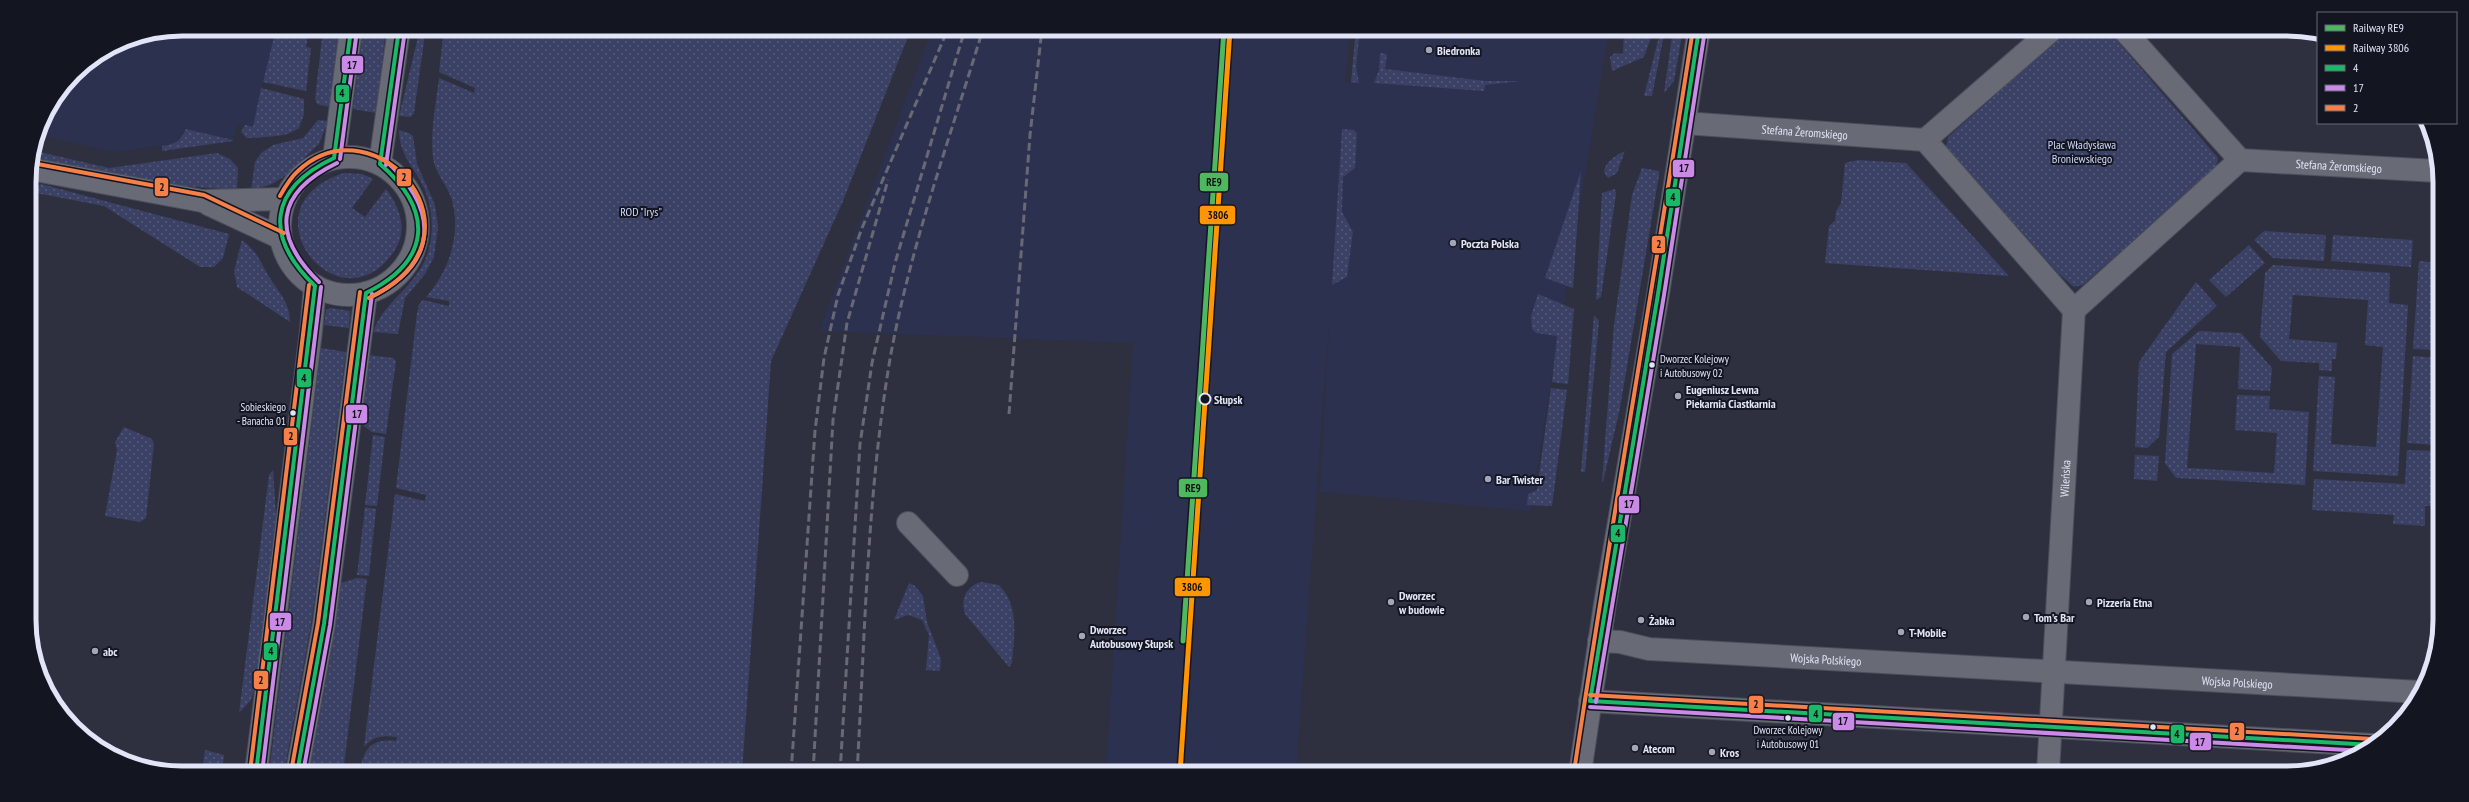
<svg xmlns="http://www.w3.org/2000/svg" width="2469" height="802" viewBox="0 0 2469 802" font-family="'PT Sans Narrow',sans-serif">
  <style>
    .built { fill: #2c314f; fill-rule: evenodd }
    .green { fill: url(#green-dots) }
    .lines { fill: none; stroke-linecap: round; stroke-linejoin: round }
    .minor-casing { stroke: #4c4e5c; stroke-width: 24 }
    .minor { stroke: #686a75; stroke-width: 22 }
    .rail { stroke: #686975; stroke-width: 3; stroke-dasharray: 8 4; stroke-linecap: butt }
    .bus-1-casing { stroke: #131521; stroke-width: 7 }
    .bus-2-casing { stroke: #131521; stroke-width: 7 }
    .bus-3-casing { stroke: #131521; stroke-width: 7 }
    .bus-1 { stroke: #1ab867; stroke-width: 4 }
    .bus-2 { stroke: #ca8be6; stroke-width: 4 }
    .bus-3 { stroke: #f78048; stroke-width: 4 }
    .rail-1-casing { stroke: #131521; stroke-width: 8 }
    .rail-2-casing { stroke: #131521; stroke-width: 8 }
    .rail-1 { stroke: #4fb75f; stroke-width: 5 }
    .rail-2 { stroke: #ff9500; stroke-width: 5 }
    .poi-dot { fill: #a2a6b7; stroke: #131521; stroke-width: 1.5 }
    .bus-dot { fill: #e1e5f7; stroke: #131521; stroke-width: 1.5 }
    .stop-dot { fill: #131521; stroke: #e1e5f7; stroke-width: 2 }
    .labels { text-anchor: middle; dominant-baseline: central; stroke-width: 4; stroke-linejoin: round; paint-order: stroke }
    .bus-label { font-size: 11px; fill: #e1e5f7; stroke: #131521; text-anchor: start }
    .poi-label { font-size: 12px; font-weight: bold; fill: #e1e5f7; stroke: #131521; text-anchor: start }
    .street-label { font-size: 12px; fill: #e1e5f7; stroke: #131521 }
    .park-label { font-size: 12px; fill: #cfd6f8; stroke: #131521 }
    .stop-label { font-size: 12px; font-weight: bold; fill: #e1e5f7; stroke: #131521; text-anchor: start }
    .rim { fill: none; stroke: #e1e5f7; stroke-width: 5 }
    .line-badge { stroke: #131521; stroke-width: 1.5 }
    .pale-badge-label { font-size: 11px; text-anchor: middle; font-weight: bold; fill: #111 }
  </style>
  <defs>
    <pattern id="green-dots" width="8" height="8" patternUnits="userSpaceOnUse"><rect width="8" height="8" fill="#3b4165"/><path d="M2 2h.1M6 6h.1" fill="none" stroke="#575c7c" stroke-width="1.8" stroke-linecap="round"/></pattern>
  </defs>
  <rect width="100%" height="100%" fill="#2e303f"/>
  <path class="built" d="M182,29H276L253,127L237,124L233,140L186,129L174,144L114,152L39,135L45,115L74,74L124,41Z
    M932,29H1350L1345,82H1351L1356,29H1609L1530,511L1320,492L1330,310L1296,773H1106L1133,343L819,331ZM1342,130H1353L1343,177L1342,212L1353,232L1347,277L1332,285Z"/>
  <path class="green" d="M276,29H309L306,47L311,48L306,91L263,82Z
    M323,29H339L329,107L317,104L315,99Z
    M363,29H386L376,113L353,109Z
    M420,29L425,34L414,113L411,117L399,116Z
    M444,29H911L843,201L771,361L742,773H360C363,750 370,738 396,741L397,737C383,735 373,736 364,747L395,494L425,501L426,495L396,488L417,313L419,304L423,300L449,306V301L426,297C450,270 462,232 451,197C446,184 435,172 433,158C430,133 436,104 439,78L474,93L475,88L439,72Z
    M1356,29H1360L1356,67L1359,83L1351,82Z
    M1624,29H1654L1644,57L1612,71L1610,57L1615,53L1623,54Z
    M1662,29H1665L1652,96H1644L1657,44Z
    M1673,29H1683L1674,81L1664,93Z
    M2069,29H2107L2218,158L2216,167L2083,285L2074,287L2059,274L1946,147L1948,137Z
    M1380,53L1387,54L1385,69L1485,81H1520L1485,85L1484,91L1374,83L1379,70Z
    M261,88L304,99V114L299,128C287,138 262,137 247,138L241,132L245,125L253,127Z
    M318,120L328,121L319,144L285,176L272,184L251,190L255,162L261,153L273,145L303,138Z
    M186,129L233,140V141L162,151V146C176,144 180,141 186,129Z
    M1342,129L1353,130L1357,133L1355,168L1343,177L1342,212L1353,232L1347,277L1332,285Z
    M399,130L409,133L413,136L417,164L435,205L438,227L434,257L425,274L405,298L398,334L373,332C384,302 413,288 425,260C436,236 433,202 420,180C410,163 399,151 399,130Z
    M35,151L109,168L217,153L230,159L238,168L237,190L184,186L47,161L40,158Z
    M1625,151L1617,173L1608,178L1604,172C1605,162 1616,155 1625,151Z
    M1858,160L1906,163L2009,276L1825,263L1829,226L1835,221L1836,211L1841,203L1845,163Z
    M1642,168L1659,171V175L1620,408L1603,482L1602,481L1614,325L1632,195Z
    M1581,171L1573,288L1545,278Z
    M344,173L362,174L373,179L352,208L365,217L386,189C399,206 408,228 396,248C343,336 237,207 344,173Z
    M41,184L229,234L223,258L214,267H200L104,206L31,192Z
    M1615,189L1616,194L1601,297L1596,300L1602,193Z
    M2264,231L2326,235L2324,261L2273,258L2254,240Z
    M2333,235L2413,240L2411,267L2331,261Z
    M242,240C257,252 259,259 268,275C277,290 290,302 290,322L237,287L234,271Z
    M2249,245L2265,263L2226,297L2209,280Z
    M2419,261L2438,263V350L2413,349Z
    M2273,265L2390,273L2389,303L2408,305L2398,476L2313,471L2319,376L2335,377L2331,444L2376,447L2383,347L2365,345L2368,300L2293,295L2289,339L2337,343L2336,359H2332V371L2319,370V363L2281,361L2260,337L2265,273Z
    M2196,282L2217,306L2166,352L2159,437L2147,448L2135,447L2139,362Z
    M1538,294L1574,309L1568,384L1552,382L1557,336L1536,333L1532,329L1531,316Z
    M330,308L350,311L349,328L324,325L326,310Z
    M1594,315L1599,321L1585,472H1581Z
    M2199,331L2241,333L2272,368L2270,391L2238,389L2240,347L2196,344L2187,468L2274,473L2277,433L2235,430L2237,395L2270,396L2269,409L2309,412L2305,485L2176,478L2165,463L2172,354Z
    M321,348L346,352L312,619L284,773H269Z
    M369,355L393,358L396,361L386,434L372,432L361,424Z
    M2413,356L2438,358L2435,445L2407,443Z
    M1551,388L1567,390L1552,506L1527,505L1528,494L1537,490Z
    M124,427L152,439L154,444L146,518L140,522L105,516L117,450L115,442Z
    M373,435L385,437L377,506L365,505Z
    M2407,450L2435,451L2432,506H2425V526L2393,524L2394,515L2312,510L2314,479L2405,484Z
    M2135,455L2159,456L2157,481L2134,479Z
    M273,470L276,516L257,681L251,700L239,713L269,475Z
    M365,507L376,509L369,576L357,575Z
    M357,578L367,579L343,773H309L331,654L341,583Z
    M981,582L999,585C1020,606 1014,637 1012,663L1009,667L965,614C960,600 966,586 981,582Z
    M909,583L915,586L923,596L927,622L941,659L940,671L926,670L929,635L922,620L908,615L894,620Z
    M205,750L224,755L222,773C188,773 155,773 123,759L202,772Z"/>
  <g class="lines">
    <g class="minor-casing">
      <g id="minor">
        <path d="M2123,29L2240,160"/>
        <path id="s1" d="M1684,123L1925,140"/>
        <path d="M1925,140L2074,310"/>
        <path d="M1925,140L2053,29"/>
        <circle cx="349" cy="226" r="69"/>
        <path d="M334,158L351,29"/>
        <path id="s2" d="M2240,160L2437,171"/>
        <path d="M380,164L399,29"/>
        <path d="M30,169L202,201L285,199"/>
        <path d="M208,204L281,238"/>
        <path d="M2074,310L2240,160"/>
        <path d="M908,523L957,575"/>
        <path id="s3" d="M1599,641L1620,642L1649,649L2420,692"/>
        <path d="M1590,701L2373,745"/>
        <path d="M256,773L311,331L315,286"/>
        <path d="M297,773L324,624L366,293"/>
        <path d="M1580,773L1605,604L1658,294L1699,29"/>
        <path id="s4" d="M2048,773L2074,310"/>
      </g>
    </g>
    <use href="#minor" class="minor"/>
    <path class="rail" d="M1009,414L1030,135L1042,29
      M791,773L815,431L824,358L838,295L862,228L948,29
      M813,773L833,420L847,323L888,180
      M840,773L860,444L872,363L895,263L965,29
      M857,773C865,635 867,495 890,359C910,247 950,138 983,29"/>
    <g class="bus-1-casing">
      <path id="bus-1" d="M334,158L351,29
        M380,164L399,29
        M315,286C264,237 268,189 334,158
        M366,293C432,260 434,211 380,164
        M1590,701L2373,745
        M1590,701L1658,294L1699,29
        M256,773L315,286
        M297,773L324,624L366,293"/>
    </g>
    <g class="bus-2-casing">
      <path id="bus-2" d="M340,159L357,30
        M386,165L405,30
        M319,282C271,235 275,193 337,163
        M369,298C439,264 441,210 384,159
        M1596,702L1664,295L1705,30
        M1590,707L2364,751
        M262,773L321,287
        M303,773L330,625L372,294"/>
    </g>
    <g class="bus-3-casing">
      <path id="bus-3" d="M32,163L204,195L284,233
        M280,196C285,187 290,178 298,171C376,98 497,237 369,298
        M1590,695L2373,739
        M250,772L309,285
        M291,772L318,623L360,292
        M1574,772C1611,524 1655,277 1693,29"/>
    </g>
    <use href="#bus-1" class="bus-1"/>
    <use href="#bus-2" class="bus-2"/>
    <use href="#bus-3" class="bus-3"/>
    <g class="rail-1-casing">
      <path id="rail-1" d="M1183,641L1224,29"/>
    </g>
    <g class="rail-2-casing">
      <path id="rail-2" d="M1180,773L1230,29"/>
    </g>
    <use href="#rail-1" class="rail-1"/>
    <use href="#rail-2" class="rail-2"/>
  </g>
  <g class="poi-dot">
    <circle cx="1429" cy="50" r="4"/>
    <circle cx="1453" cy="243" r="4"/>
    <circle cx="1678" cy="396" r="4"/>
    <circle cx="1488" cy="479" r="4"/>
    <circle cx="1391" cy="602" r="4"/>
    <circle cx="2089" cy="602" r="4"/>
    <circle cx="2026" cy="617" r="4"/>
    <circle cx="1641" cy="620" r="4"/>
    <circle cx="1901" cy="632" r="4"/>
    <circle cx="1082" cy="636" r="4"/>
    <circle cx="95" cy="651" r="4"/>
    <circle cx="1635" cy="748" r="4"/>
    <circle cx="1712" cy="752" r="4"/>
  </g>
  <g class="bus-dot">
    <circle cx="1652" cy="365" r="3.5"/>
    <circle cx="293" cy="413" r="3.5"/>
    <circle cx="1788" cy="718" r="3.5"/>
    <circle cx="2153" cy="727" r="3.5"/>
  </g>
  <circle class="stop-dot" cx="1205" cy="399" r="5.5"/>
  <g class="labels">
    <g class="bus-label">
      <text x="1660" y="359">Dworzec Kolejowy<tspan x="1660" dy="14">i Autobusowy 02</tspan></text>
      <text x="286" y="407" text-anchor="end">Sobieskiego<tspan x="286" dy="14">- Banacha 01</tspan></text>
      <text x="1788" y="730" text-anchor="middle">Dworzec Kolejowy<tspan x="1788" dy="14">i Autobusowy 01</tspan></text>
    </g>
    <g class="poi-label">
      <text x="1437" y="50">Biedronka</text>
      <text x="1461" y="243">Poczta Polska</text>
      <text x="1686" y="389">Eugeniusz Lewna<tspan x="1686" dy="14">Piekarnia Ciastkarnia</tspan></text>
      <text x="1496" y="479">Bar Twister</text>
      <text x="1399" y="595">Dworzec<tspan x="1399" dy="14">w budowie</tspan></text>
      <text x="2097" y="602">Pizzeria Etna</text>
      <text x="2034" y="617">Tom's Bar</text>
      <text x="1649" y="620">Żabka</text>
      <text x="1090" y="629">Dworzec<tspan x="1090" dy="14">Autobusowy Słupsk</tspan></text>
      <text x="1909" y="632">T-Mobile</text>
      <text x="103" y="651">abc</text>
      <text x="1643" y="748">Atecom</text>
      <text x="1720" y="752">Kros</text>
    </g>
    <g class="street-label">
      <text stroke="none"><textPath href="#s1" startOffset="121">Stefana Żeromskiego</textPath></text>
      <text stroke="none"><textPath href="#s2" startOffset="99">Stefana Żeromskiego</textPath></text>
      <text stroke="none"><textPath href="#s4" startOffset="295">Wileńska</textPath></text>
      <text stroke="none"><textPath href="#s3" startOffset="228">Wojska Polskiego</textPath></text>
      <text stroke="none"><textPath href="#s3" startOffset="640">Wojska Polskiego</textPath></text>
    </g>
    <g class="park-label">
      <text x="2082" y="144">Plac Władysława<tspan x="2082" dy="14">Broniewskiego</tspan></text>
      <text x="641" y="211">ROD "Irys"</text>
    </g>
    <g class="stop-label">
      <text x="1214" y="399">Słupsk</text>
    </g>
  </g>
  <path d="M0 0H2469V802H0ZM182 36H2287A146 146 0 0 1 2433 182V620A146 146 0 0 1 2287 766H182A146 146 0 0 1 36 620V182A146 146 0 0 1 182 36Z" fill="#131521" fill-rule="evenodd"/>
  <path class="rim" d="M182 36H2287A146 146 0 0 1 2433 182V620A146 146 0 0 1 2287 766H182A146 146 0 0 1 36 620V182A146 146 0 0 1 182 36Z"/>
  <g class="line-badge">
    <rect x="341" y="55" width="23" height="19" rx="4" fill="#ca8be6"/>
    <rect x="335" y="84" width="15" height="19" rx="4" fill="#1ab867"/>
    <rect x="1672" y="159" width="23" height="19" rx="4" fill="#ca8be6"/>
    <rect x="396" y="168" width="16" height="19" rx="4" fill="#f78048"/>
    <rect x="1199" y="172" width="30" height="20" rx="4" fill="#4fb75f"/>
    <rect x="154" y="177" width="15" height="20" rx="4" fill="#f78048"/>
    <rect x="1665" y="188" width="16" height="19" rx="4" fill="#1ab867"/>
    <rect x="1199" y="205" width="37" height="20" rx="4" fill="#ff9500"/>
    <rect x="1651" y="235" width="15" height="19" rx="4" fill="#f78048"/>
    <rect x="296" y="368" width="16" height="20" rx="4" fill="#1ab867"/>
    <rect x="345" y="404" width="23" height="20" rx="4" fill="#ca8be6"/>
    <rect x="283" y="427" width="15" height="19" rx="4" fill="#f78048"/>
    <rect x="1178" y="478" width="30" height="20" rx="4" fill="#4fb75f"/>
    <rect x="1618" y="495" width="22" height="19" rx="4" fill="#ca8be6"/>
    <rect x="1610" y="524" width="16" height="19" rx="4" fill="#1ab867"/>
    <rect x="1174" y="577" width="37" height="20" rx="4" fill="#ff9500"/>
    <rect x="269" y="612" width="23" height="19" rx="4" fill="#ca8be6"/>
    <rect x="263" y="642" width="15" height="19" rx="4" fill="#1ab867"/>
    <rect x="253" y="670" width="16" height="20" rx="4" fill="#f78048"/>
    <rect x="1748" y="695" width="16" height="19" rx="4" fill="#f78048"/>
    <rect x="1808" y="704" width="15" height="19" rx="4" fill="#1ab867"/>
    <rect x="1832" y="712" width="23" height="19" rx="4" fill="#ca8be6"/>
    <rect x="2229" y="722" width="16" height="19" rx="4" fill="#f78048"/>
    <rect x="2170" y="724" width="15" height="20" rx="4" fill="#1ab867"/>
    <rect x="2189" y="732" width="23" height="19" rx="4" fill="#ca8be6"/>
  </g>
  <g class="pale-badge-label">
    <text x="352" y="69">17</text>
    <text x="342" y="97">4</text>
    <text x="1684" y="172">17</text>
    <text x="404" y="181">2</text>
    <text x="1214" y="186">RE9</text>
    <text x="162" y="191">2</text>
    <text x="1673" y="201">4</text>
    <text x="1218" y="219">3806</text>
    <text x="1659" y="248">2</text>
    <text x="304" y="382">4</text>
    <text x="357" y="418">17</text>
    <text x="291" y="440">2</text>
    <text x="1193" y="492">RE9</text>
    <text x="1629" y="508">17</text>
    <text x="1618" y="537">4</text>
    <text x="1192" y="591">3806</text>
    <text x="280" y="626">17</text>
    <text x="271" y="655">4</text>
    <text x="261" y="684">2</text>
    <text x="1756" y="708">2</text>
    <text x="1816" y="718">4</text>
    <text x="1843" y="725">17</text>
    <text x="2237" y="735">2</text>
    <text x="2177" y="738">4</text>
    <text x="2200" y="746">17</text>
  </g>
  <rect x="2317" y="12" width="140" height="112" fill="#131521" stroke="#656877"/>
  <rect x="2325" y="25" width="20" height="6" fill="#4fb75f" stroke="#656877"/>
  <text x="2353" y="32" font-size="12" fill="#e1e5f7">Railway RE9</text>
  <rect x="2325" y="45" width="20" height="6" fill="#ff9500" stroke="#656877"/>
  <text x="2353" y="52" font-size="12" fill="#e1e5f7">Railway 3806</text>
  <rect x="2325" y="65" width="20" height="6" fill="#1ab867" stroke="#656877"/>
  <text x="2353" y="72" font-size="12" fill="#e1e5f7">4</text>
  <rect x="2325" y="85" width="20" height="6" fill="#ca8be6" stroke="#656877"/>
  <text x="2353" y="92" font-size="12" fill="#e1e5f7">17</text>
  <rect x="2325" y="105" width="20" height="6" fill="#f78048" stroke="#656877"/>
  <text x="2353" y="112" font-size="12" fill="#e1e5f7">2</text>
</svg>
